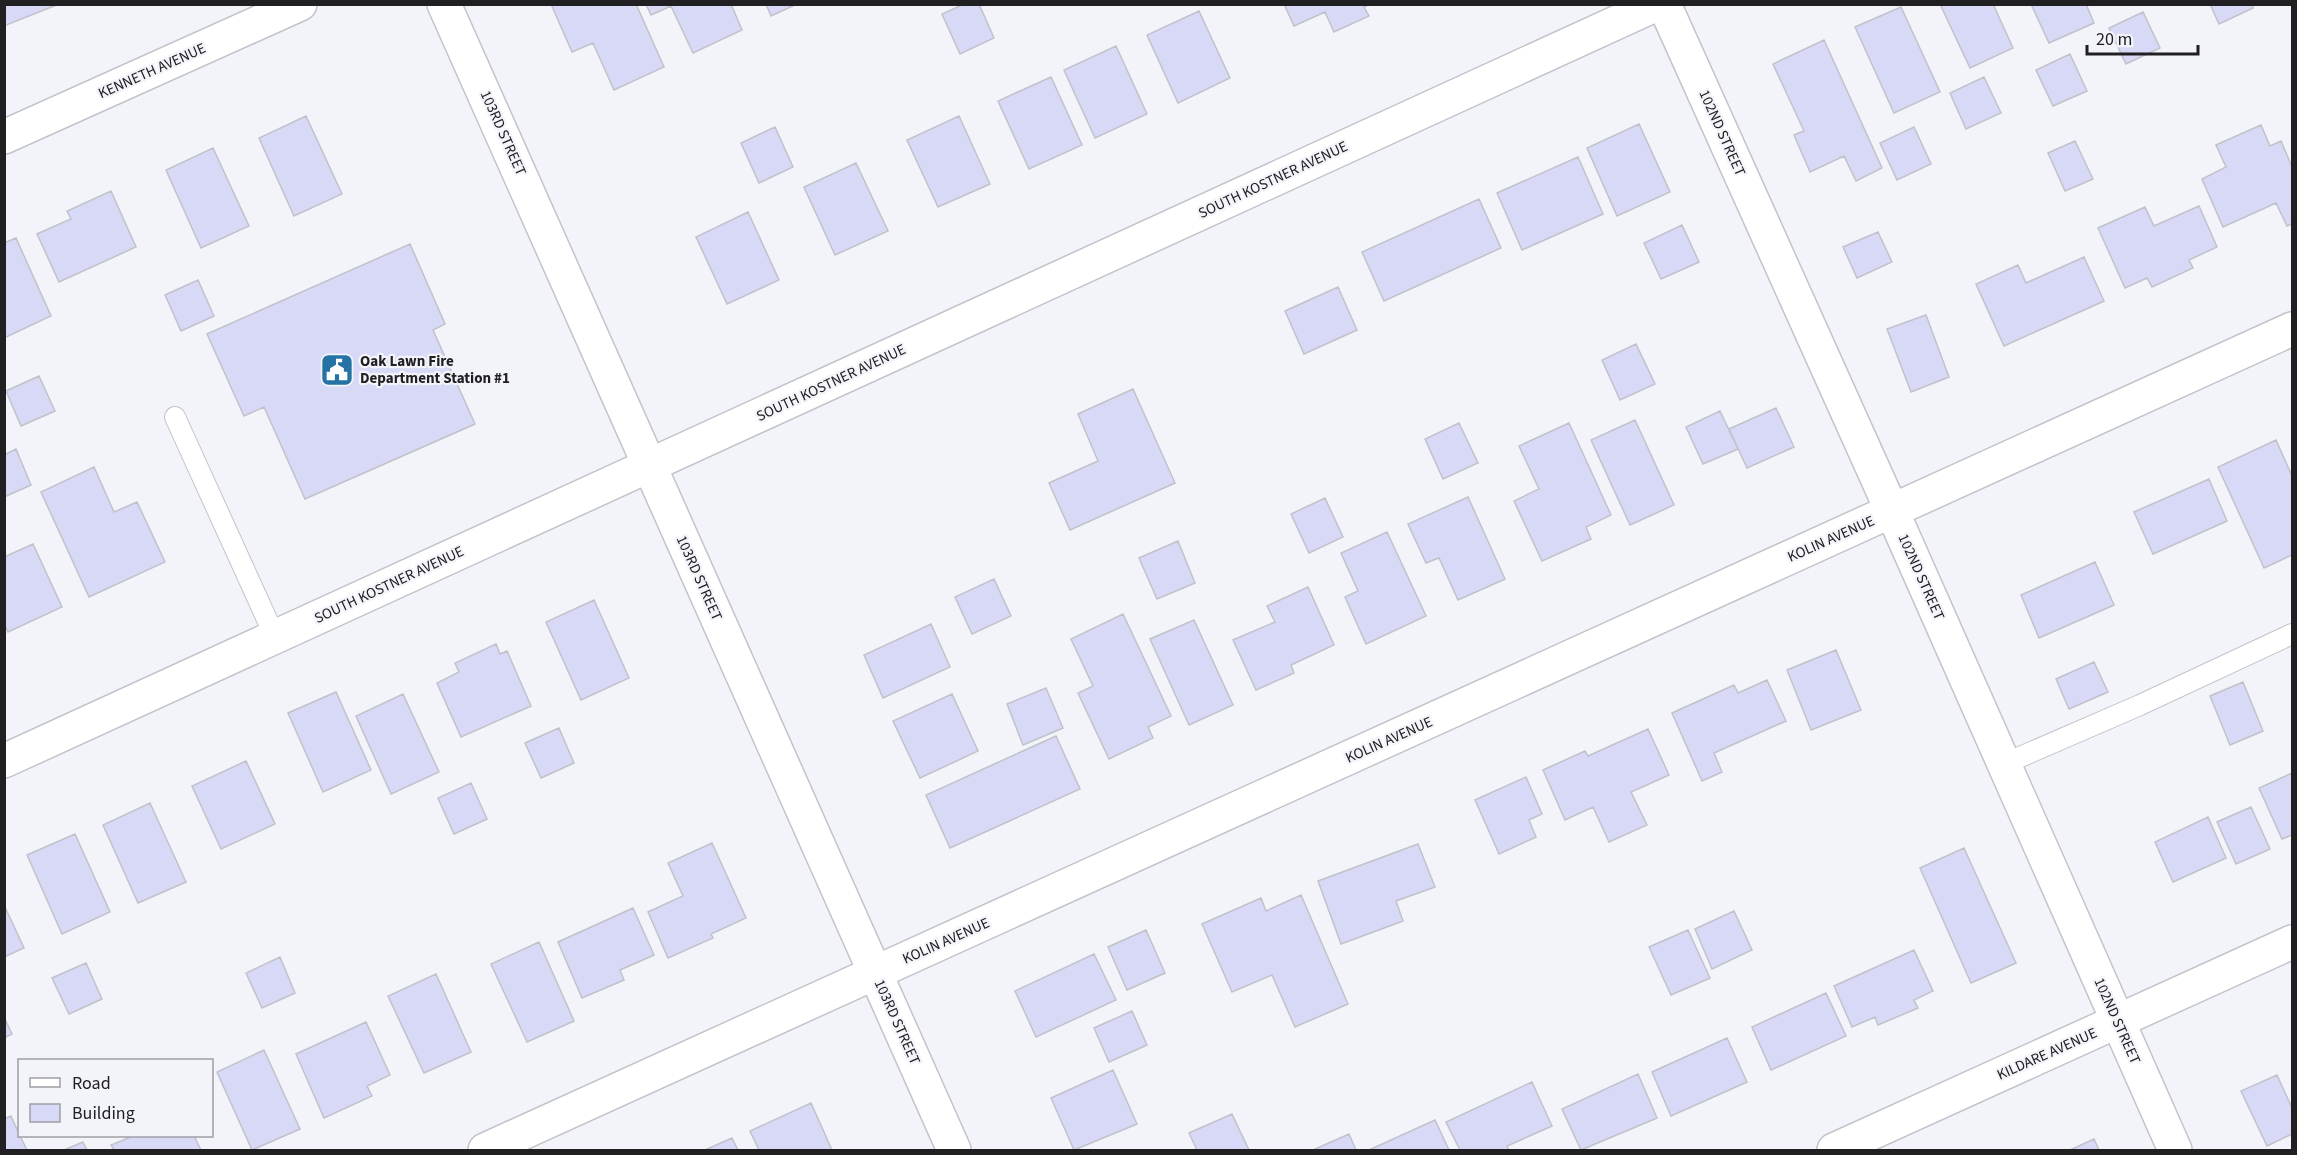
<svg xmlns="http://www.w3.org/2000/svg" width="2297" height="1155" viewBox="0 0 2297 1155" font-family="'Source Sans 3',sans-serif">
  <style>
    .building { fill: #d7d9f6; stroke: #c1c2c9; stroke-width: 1.5 }
    .lines { fill: none; stroke-linecap: round; stroke-linejoin: round }
    .lane-casing { stroke: #c3c4cb; stroke-width: 22 }
    .street-casing { stroke: #c3c4cb; stroke-width: 36 }
    .secondary-casing { stroke: #c3c4cb; stroke-width: 36 }
    .lane { stroke: #fff; stroke-width: 20 }
    .street { stroke: #fff; stroke-width: 33 }
    .secondary { stroke: #fff; stroke-width: 33 }
    .labels { text-anchor: middle; dominant-baseline: central; stroke-width: 4.5; stroke-linejoin: round; paint-order: stroke }
    .street-label { font-size: 15px; fill: #202023; stroke: #f3f3fa }
    .poi-label { font-size: 15px; font-weight: bold; fill: #202023; stroke: #f3f3fa; text-anchor: start }
  </style>
  <rect width="100%" height="100%" fill="#f3f3fa"/>
  <path class="building" d="M4,4H59L4,26Z
    M551,4H636L664,67L614,90L593,43L572,52Z
    M646,4H731L742,30L693,53L671,6L651,15Z
    M766,4H797L771,16Z
    M964,4H979L994,38L960,54L942,14Z
    M1284,4H1370L1364,7L1369,16L1334,32L1325,12L1294,26Z
    M1940,4H1993L2013,48L1970,68Z
    M2031,4H2086L2094,23L2049,43Z
    M2210,4H2252L2253,8L2219,24Z
    M1901,7L1940,92L1894,113L1855,27Z
    M1199,11L1230,78L1178,103L1147,35Z
    M2143,12L2160,48L2126,64L2109,28Z
    M1824,40L1882,168L1856,181L1844,156L1810,172L1794,135L1804,131L1773,64Z
    M1116,46L1147,114L1095,138L1064,70Z
    M2070,54L2087,91L2053,106L2036,70Z
    M1051,77L1082,145L1029,169L998,101Z
    M1984,77L2001,113L1966,129L1950,93Z
    M306,116L342,194L294,216L259,138Z
    M959,116L990,184L938,207L907,140Z
    M1639,124L1670,192L1617,216L1587,148Z
    M2261,125L2270,146L2281,141L2292,167V224L2287,226L2276,203L2223,227L2202,179L2226,167L2216,145Z
    M775,127L793,167L759,183L741,143Z
    M1914,127L1931,164L1897,180L1880,143Z
    M2075,141L2093,179L2065,191L2048,153Z
    M213,148L249,226L201,248L166,170Z
    M1578,157L1603,214L1522,250L1497,193Z
    M856,163L888,231L835,255L804,187Z
    M111,191L136,247L59,282L37,234L71,219L67,211Z
    M1479,199L1501,248L1384,301L1362,252Z
    M2199,206L2217,247L2189,260L2193,268L2152,287L2147,278L2125,288L2098,228L2145,207L2154,226Z
    M748,212L779,280L727,304L696,237Z
    M1682,225L1699,262L1661,279L1644,243Z
    M1878,232L1892,262L1857,278L1843,247Z
    M16,238L51,316L4,338V243Z
    M410,244L445,324L433,330L475,424L305,499L264,407L244,416L207,334Z
    M2084,257L2104,301L2004,346L1976,284L2018,265L2026,283Z
    M198,280L214,316L181,331L165,295Z
    M1338,287L1357,330L1304,354L1285,311Z
    M1926,315L1949,377L1911,392L1887,329Z
    M1636,344L1655,384L1620,400L1602,360Z
    M39,376L55,411L21,426L6,391Z
    M1133,389L1175,483L1070,530L1049,483L1098,461L1078,414Z
    M1776,408L1794,447L1747,468L1729,429Z
    M1720,411L1738,449L1703,464L1686,427Z
    M1635,420L1674,505L1630,525L1591,440Z
    M1459,423L1478,463L1443,479L1425,439Z
    M1569,423L1611,515L1586,527L1591,539L1542,561L1514,501L1539,489L1519,446Z
    M2276,440L2292,476V555L2264,568L2218,467Z
    M16,449L31,485L4,497V455Z
    M94,467L114,512L137,502L165,562L89,597L41,492Z
    M2209,479L2227,521L2153,554L2134,512Z
    M1468,497L1505,579L1458,600L1439,558L1426,563L1408,524Z
    M1325,498L1343,537L1309,553L1291,514Z
    M1387,532L1426,616L1366,644L1345,597L1358,591L1341,553Z
    M1178,541L1195,583L1157,599L1139,558Z
    M33,544L62,607L8,632L4,623V557Z
    M2095,562L2114,605L2039,638L2021,595Z
    M994,579L1011,616L972,634L955,597Z
    M1308,587L1334,645L1291,665L1294,673L1256,690L1233,640L1275,622L1267,606Z
    M594,600L629,678L581,700L546,622Z
    M1123,614L1171,716L1148,727L1153,738L1109,759L1078,693L1093,686L1071,639Z
    M1194,620L1233,705L1189,725L1150,639Z
    M931,624L950,667L883,698L864,655Z
    M496,644L500,654L507,651L531,706L461,737L437,683L459,672L455,663Z
    M1836,650L1861,710L1811,730L1787,670Z
    M2094,662L2108,692L2069,709L2056,679Z
    M1767,680L1786,721L1714,753L1722,772L1702,781L1672,713L1734,685L1738,693Z
    M2243,682L2263,731L2230,745L2210,696Z
    M1046,688L1063,728L1023,745L1007,704Z
    M336,692L371,770L323,792L288,713Z
    M403,694L439,772L391,794L356,716Z
    M952,694L978,751L920,778L893,721Z
    M559,728L574,763L541,778L525,743Z
    M1648,729L1669,775L1631,792L1647,825L1609,842L1593,807L1565,820L1543,770L1585,751L1588,756Z
    M1056,736L1080,789L950,848L926,795Z
    M246,761L275,824L221,849L192,786Z
    M2292,773V835L2282,839L2259,788Z
    M1526,777L1542,814L1529,820L1536,837L1499,854L1475,800Z
    M471,783L487,819L454,834L438,798Z
    M150,803L186,882L138,903L103,825Z
    M2251,807L2270,849L2236,864L2217,822Z
    M2208,817L2226,858L2173,882L2155,842Z
    M75,834L110,912L62,934L27,855Z
    M712,843L746,918L711,934L713,938L668,958L648,912L683,896L668,863Z
    M1418,844L1435,887L1396,901L1403,921L1341,944L1318,881Z
    M1964,848L2016,963L1971,983L1920,868Z
    M1301,895L1348,1004L1295,1027L1272,975L1232,992L1202,924L1261,898L1266,911Z
    M4,905L24,948L4,957Z
    M633,908L654,955L620,970L624,980L582,998L558,942Z
    M1734,911L1752,950L1712,969L1695,929Z
    M1146,930L1165,973L1127,990L1108,947Z
    M1688,930L1710,978L1671,995L1649,947Z
    M539,942L574,1021L527,1042L491,964Z
    M1914,950L1933,991L1914,1000L1918,1008L1878,1025L1875,1017L1852,1027L1834,986Z
    M1094,954L1116,1000L1036,1037L1015,991Z
    M280,957L295,993L262,1008L246,973Z
    M86,963L102,999L69,1014L52,978Z
    M436,974L471,1052L424,1073L388,996Z
    M1826,993L1846,1036L1771,1070L1752,1027Z
    M1132,1011L1147,1045L1109,1062L1094,1028Z
    M4,1017L12,1034L4,1038Z
    M366,1022L390,1075L367,1086L372,1096L324,1118L296,1054Z
    M1727,1038L1747,1082L1671,1116L1652,1072Z
    M264,1050L300,1129L252,1150L217,1072Z
    M1113,1070L1137,1124L1074,1150L1051,1098Z
    M1638,1074L1657,1118L1581,1150L1562,1109Z
    M2277,1075L2292,1108V1134L2267,1146L2241,1091Z
    M1532,1082L1552,1126L1507,1146L1509,1150H1460L1446,1122Z
    M811,1103L832,1150H759L750,1131Z
    M1232,1114L1249,1150H1197L1189,1133Z
    M11,1116L20,1136L27,1150H4V1119Z
    M1435,1120L1449,1150H1369Z
    M1349,1134L1356,1150H1313Z
    M133,1136H194L201,1150H114L111,1145Z
    M732,1138L738,1150H705Z
    M2094,1139L2099,1150H2070Z
    M83,1142L87,1150H64Z"/>
  <g class="lines">
    <g class="lane-casing">
      <path id="lane" d="M175,417L275,637
        M2004,764L2140,705L2292,634"/>
    </g>
    <g class="street-casing">
      <path id="street" d="M1664,4L1892,511L2175,1150
        M4,137L300,4
        M4,761L1657,4
        M485,1150L2292,329
        M1834,1150L2292,942"/>
    </g>
    <g class="secondary-casing">
      <path id="secondary" d="M444,4L954,1150"/>
    </g>
    <use href="#lane" class="lane"/>
    <use href="#street" class="street"/>
    <use href="#secondary" class="secondary"/>
  </g>
  <defs>
    <g id="civic-square" transform="scale(1.725)"><rect x="-9" y="-9" width="18" height="18" rx="4" fill="#2573a5" stroke="#f3f3fa"/><path d="M-.6-6.5H3V-4.5H.6V-3L4-1V1h2V6H-6V1h2V-1L-.6-3ZM-1.2 2.5V6h2.4V2.5Z" fill="#fff"/></g>
  </defs>
  <g fill-rule="evenodd">
    <use href="#civic-square" x="337" y="370"/>
  </g>
  <g class="labels">
    <g class="street-label">
      <text transform="translate(152 71) rotate(-24)">KENNETH AVENUE</text>
      <text transform="translate(503 133) rotate(66)">103RD STREET</text>
      <text transform="translate(1722 133) rotate(66)">102ND STREET</text>
      <text transform="translate(1273 180) rotate(-25)">SOUTH KOSTNER AVENUE</text>
      <text transform="translate(831 383) rotate(-25)">SOUTH KOSTNER AVENUE</text>
      <text transform="translate(1831 539) rotate(-24)">KOLIN AVENUE</text>
      <text transform="translate(1921 577) rotate(66)">102ND STREET</text>
      <text transform="translate(699 578) rotate(66)">103RD STREET</text>
      <text transform="translate(389 585) rotate(-25)">SOUTH KOSTNER AVENUE</text>
      <text transform="translate(1389 740) rotate(-24)">KOLIN AVENUE</text>
      <text transform="translate(946 941) rotate(-24)">KOLIN AVENUE</text>
      <text transform="translate(2117 1021) rotate(66)">102ND STREET</text>
      <text transform="translate(897 1022) rotate(66)">103RD STREET</text>
      <text transform="translate(2047 1054) rotate(-24)">KILDARE AVENUE</text>
    </g>
    <g class="poi-label">
      <text x="360" y="361">Oak Lawn Fire<tspan x="360" dy="17">Department Station #1</tspan></text>
    </g>
  </g>
  <rect width="2297" height="1155" fill="none" stroke="#202023" stroke-width="12"/>
  <rect x="18" y="1059" width="195" height="78" fill="#f3f3fa" stroke="#9f9fa4" stroke-width="1.5"/>
  <rect x="30" y="1078" width="30" height="9" fill="#ffffff" stroke="#9f9fa4" stroke-width="1.5"/>
  <text x="72" y="1089" font-size="18" fill="#202023">Road</text>
  <rect x="30" y="1104" width="30" height="18" fill="#d7d9f6" stroke="#9f9fa4" stroke-width="1.5"/>
  <text x="72" y="1119" font-size="18" fill="#202023">Building</text>
  <path d="M2087 45v9h111v-9" fill="none" stroke="#202023" stroke-width="3"/>
  <text x="2096" y="45" font-size="18" fill="#202023" stroke="#f3f3fa" stroke-width="4.5" paint-order="stroke">20 m</text>
</svg>
